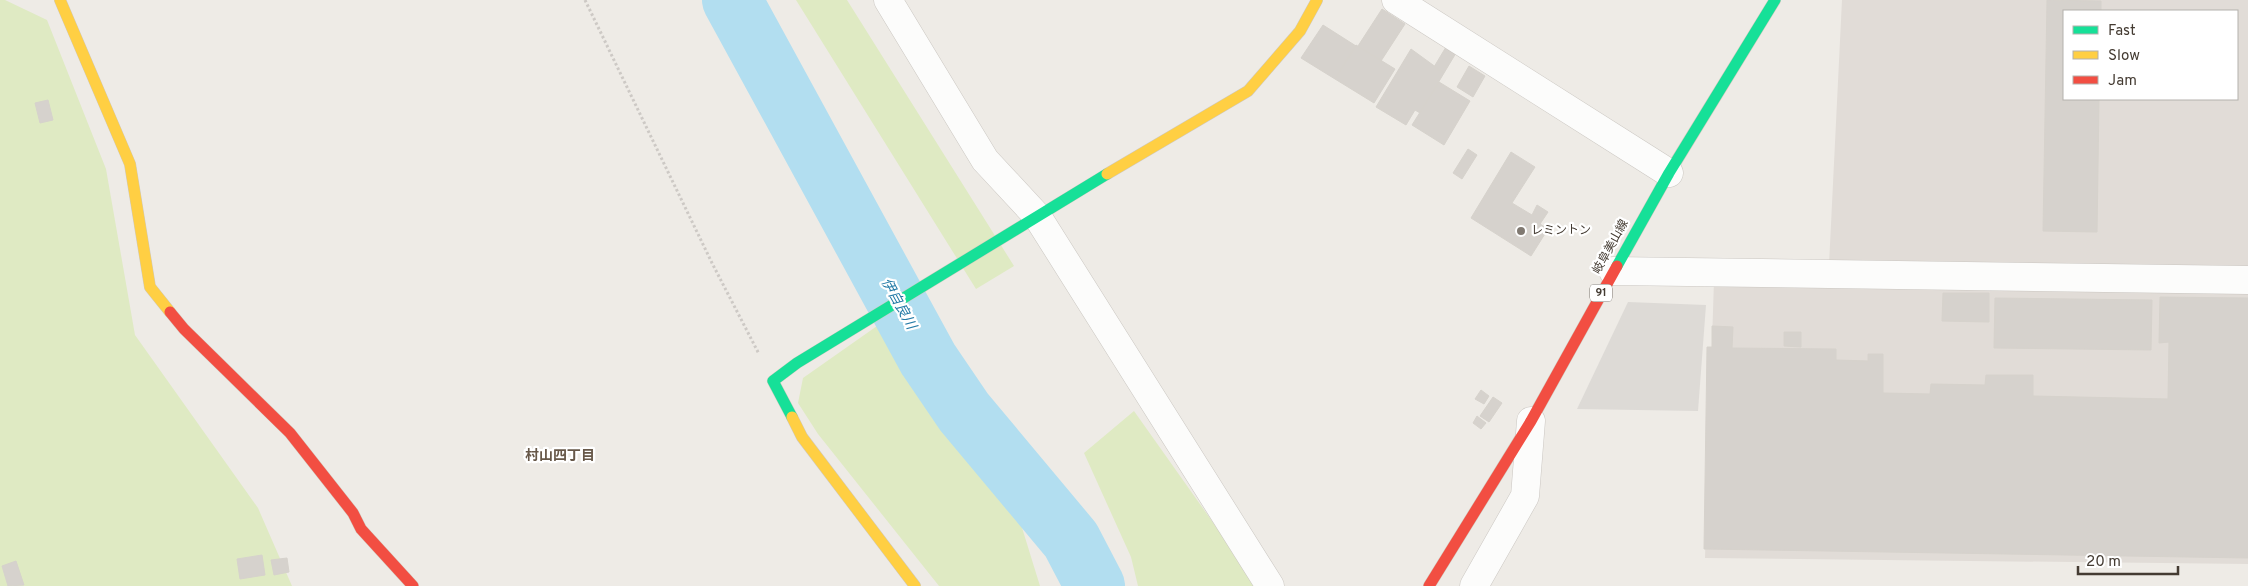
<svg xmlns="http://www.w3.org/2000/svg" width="2248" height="586" viewBox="0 0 2248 586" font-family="Overpass,'Noto Sans JP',sans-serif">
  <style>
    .industrial { fill: #e1dcd7; fill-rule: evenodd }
    .green { fill: #dfeac3 }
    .parking { fill: #dddad6 }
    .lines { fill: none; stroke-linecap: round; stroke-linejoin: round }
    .river { stroke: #b2def0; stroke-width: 60 }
    .building { fill: #d6d2cd; stroke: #d6d2cc }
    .street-casing { stroke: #cbc7c2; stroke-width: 29 }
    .fast-casing { stroke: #cfc9be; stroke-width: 12 }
    .slow-casing { stroke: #cfc9be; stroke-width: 12 }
    .jam-casing { stroke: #cfc9be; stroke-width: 12 }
    .path { stroke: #cdc9c5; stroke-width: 3; stroke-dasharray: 2.5 2.5; stroke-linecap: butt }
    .street { stroke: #fcfcfb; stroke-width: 28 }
    .fast { stroke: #16e098; stroke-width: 11 }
    .slow { stroke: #ffcf43; stroke-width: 11 }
    .jam { stroke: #f24e42; stroke-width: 11 }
    .poi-dot { fill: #807971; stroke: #fff; stroke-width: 2 }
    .labels { text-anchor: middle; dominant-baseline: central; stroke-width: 4.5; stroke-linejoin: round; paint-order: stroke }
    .shield { fill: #fff; stroke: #7c7670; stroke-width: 1 }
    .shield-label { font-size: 11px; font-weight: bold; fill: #443b32 }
    .poi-label { font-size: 12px; fill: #443b32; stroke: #fff; text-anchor: start }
    .street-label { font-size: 12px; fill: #443b32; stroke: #fff }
    .water-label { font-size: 14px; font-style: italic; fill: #237aa6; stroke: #fff }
    .neighbourhood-label { font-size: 14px; font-weight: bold; fill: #675849; stroke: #fff }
  </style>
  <rect width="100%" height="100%" fill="#eeebe6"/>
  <path class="industrial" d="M1842,0H2248V267L1829,265ZM2064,11H2237V99H2064Z
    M1714,280L2248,290V564L1705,558Z"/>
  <path class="green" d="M0,0H5L47,20L106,169L135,335L258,508L292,586H0Z
    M796,0H847L1014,266L976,289Z
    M877,326L1015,505L1040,586H939L818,434L798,403L803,378Z
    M1134,411L1258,586H1138L1131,557L1084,453Z"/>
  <path class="parking" d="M1628,302L1706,305L1698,411L1577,409Z"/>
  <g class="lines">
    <path class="river" d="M732,0L928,359L964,412L1071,540L1095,586"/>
  </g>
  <path class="building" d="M2047,0L2101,1V11H2064V99H2099L2097,232L2043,231Z
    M1382,9L1405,24L1381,61L1358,46Z
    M1323,25L1356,46L1335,79L1301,58Z
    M1356,45L1395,69L1374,103L1335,79Z
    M1446,47L1456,53L1444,73L1434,67Z
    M1411,49L1444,73L1420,113L1415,110L1406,125L1376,107Z
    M1469,66L1485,76L1473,97L1457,87Z
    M1439,82L1470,101L1444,145L1412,125Z
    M48,100L53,120L40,123L35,103Z
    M1468,149L1477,155L1462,179L1453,173Z
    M1511,152L1535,167L1512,203L1532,215L1537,205L1548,212L1540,224L1548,229L1531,256L1471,218Z
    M1943,293H1989V322L1942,321Z
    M2160,297L2248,298V558L1704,549L1707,347H1712V326L1733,327L1732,348L1836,349V360L1868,361V354H1883V393L1930,394L1931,384L1985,385L1986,375H2033V396L2168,399L2169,342L2159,343Z
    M1995,298L2152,300L2151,350L1994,348Z
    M1784,332H1801V347L1784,346Z
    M1481,390L1489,396L1484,404L1475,399Z
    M1493,397L1502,403L1489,422L1480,416Z
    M1477,416L1486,423L1481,429L1473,423Z
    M262,555L265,575L240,579L237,559Z
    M287,558L289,572L274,575L271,560Z
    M16,561L24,585L8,586L2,566Z"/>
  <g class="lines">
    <g class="street-casing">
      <path id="street" d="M888,0L985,160L1037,216L1270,586
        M1396,0L1669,173
        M1613,271L2248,280
        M1474,586L1525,496L1531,421"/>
    </g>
    <g class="fast-casing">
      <path id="fast" d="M1617,266L1669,173L1775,0
        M792,417L773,381L797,363L1107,174"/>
    </g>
    <g class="slow-casing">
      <path id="slow" d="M60,0L130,164L150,287L170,312
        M1107,174L1248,91L1300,31L1317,0
        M792,417L802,437L915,586"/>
    </g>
    <g class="jam-casing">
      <path id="jam" d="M170,312L184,329L290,433L353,513L361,529L413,586
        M1429,586L1531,421L1617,266"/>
    </g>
    <path class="path" d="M585,0L712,263L759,354"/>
    <use href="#street" class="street"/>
    <use href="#fast" class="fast"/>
    <use href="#slow" class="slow"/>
    <use href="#jam" class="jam"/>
  </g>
  <circle class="poi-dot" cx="1521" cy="231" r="5"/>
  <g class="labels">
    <rect class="shield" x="1590" y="284.5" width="22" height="17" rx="4"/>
    <g class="shield-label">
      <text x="1601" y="293">91</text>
    </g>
    <g class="poi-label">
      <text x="1531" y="231">レミントン</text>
    </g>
    <g class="street-label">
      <text transform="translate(1611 247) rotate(-61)">岐阜美山線</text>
    </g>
    <g class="water-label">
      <text transform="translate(898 304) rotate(61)">伊自良川</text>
    </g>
    <g class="neighbourhood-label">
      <text x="560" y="456">村山四丁目</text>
    </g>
  </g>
  <rect x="2063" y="10" width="175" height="90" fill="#ffffff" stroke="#b4b1ad"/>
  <rect x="2073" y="26" width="25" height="8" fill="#16e098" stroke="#b4b1ad"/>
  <text x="2108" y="35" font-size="15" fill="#443b32">Fast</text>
  <rect x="2073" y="51" width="25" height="8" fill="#ffcf43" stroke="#b4b1ad"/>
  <text x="2108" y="60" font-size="15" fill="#443b32">Slow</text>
  <rect x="2073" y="76" width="25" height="8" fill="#f24e42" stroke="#b4b1ad"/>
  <text x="2108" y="85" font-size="15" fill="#443b32">Jam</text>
  <path d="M2078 566v8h100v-8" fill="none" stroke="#443b32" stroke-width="2.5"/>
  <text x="2086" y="566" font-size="15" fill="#443b32" stroke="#ffffff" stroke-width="4" paint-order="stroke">20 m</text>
</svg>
